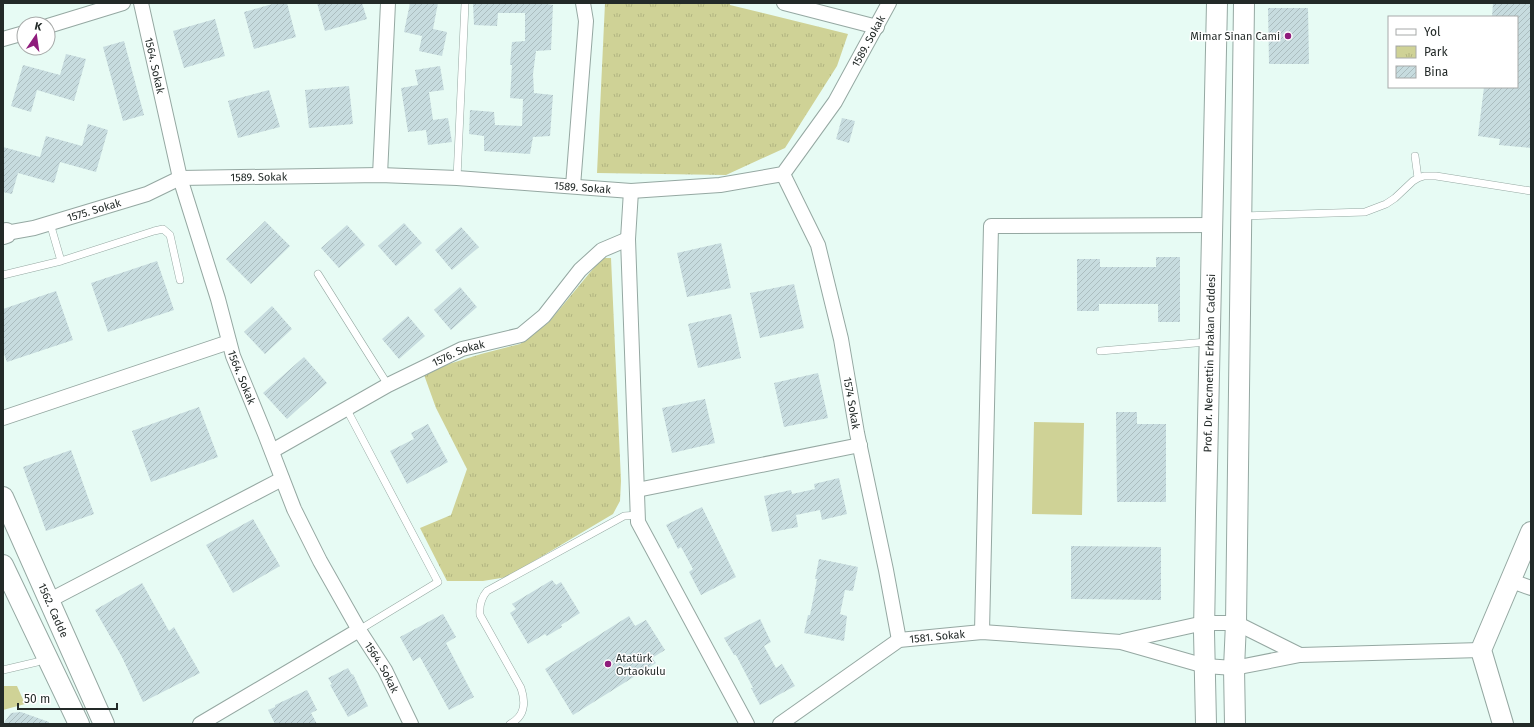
<svg xmlns="http://www.w3.org/2000/svg" width="1534" height="727" viewBox="0 0 1534 727" font-family="'Fira Sans',sans-serif">
  <style>
    .grass { fill: #cfd296 }
    .park { fill: url(#park-tufts) }
    .building { fill: url(#building-hatch) }
    .lines { fill: none; stroke-linecap: round; stroke-linejoin: round }
    .lane-casing { stroke: #95a8a2; stroke-width: 8 }
    .street-casing { stroke: #95a8a2; stroke-width: 16 }
    .secondary-casing { stroke: #95a8a2; stroke-width: 22 }
    .lane { stroke: #fff; stroke-width: 7 }
    .street { stroke: #fff; stroke-width: 14 }
    .secondary { stroke: #fff; stroke-width: 20 }
    .poi-dot { fill: #8f1c7c; stroke: #fff; stroke-width: 1.5 }
    .labels { text-anchor: middle; dominant-baseline: central; stroke-width: 3; stroke-linejoin: round; paint-order: stroke }
    .poi-label { font-size: 11px; fill: #232a28; stroke: #fff; text-anchor: end }
    .street-label { font-size: 11px; fill: #232a28; stroke: #fff }
  </style>
  <defs>
    <pattern id="park-tufts" width="24" height="20" patternUnits="userSpaceOnUse"><rect width="24" height="20" fill="#cfd296"/><path d="M3 7l-1-3M5 7V3M7 7l1-3M15 17l-1-3M17 17v-4M19 17l1-3" fill="none" stroke="#b1b481"/></pattern>
    <pattern id="building-hatch" width="6" height="6" patternUnits="userSpaceOnUse"><rect width="6" height="6" fill="#c7dcdf"/><path d="M-1 1l2-2M0 6l6-6M5 7l2-2" fill="none" stroke="#abbdbf"/></pattern>
  </defs>
  <rect width="100%" height="100%" fill="#e7fbf4"/>
  <path class="grass" d="M1034,422L1084,423L1082,515L1032,514Z
    M3,686H17L25,704L3,710Z"/>
  <path class="park" d="M605,3H730V5L848,34L837,66L785,148L726,175L597,173Z
    M602,258H611L621,481L620,501L613,514L507,577L483,581H447L420,528L451,515L467,469L436,408L423,372L481,354L520,344L549,322Z"/>
  <path class="building" d="M276,3H287L296,37L254,49L244,12Z
    M317,3H362L367,19L325,31Z
    M410,3H438L433,29L447,32L442,56L419,51L422,36L404,32Z
    M473,3H541L553,5L551,50L536,51L533,74L534,93L553,95L550,136L533,137L530,154L484,151V136L469,134L470,110L494,112L495,125L522,126L523,99L510,98L512,65H510L512,42L525,41V13H498L497,26L474,25Z
    M1493,3H1531V148L1499,145L1500,139L1478,136L1484,87H1517V17H1492Z
    M1268,8H1308L1309,64H1269Z
    M215,19L225,56L184,68L173,31Z
    M124,41L144,115L123,121L103,47Z
    M66,54L86,59L74,101L37,90L31,112L11,106L23,65L60,75Z
    M440,66L444,90L429,92L433,120L448,118L452,142L428,145L426,130L408,132L401,88L418,85L415,70Z
    M349,86L353,124L309,128L305,90Z
    M269,90L280,127L238,138L228,101Z
    M842,118L855,121L849,143L836,139Z
    M88,124L108,130L96,172L60,162L54,183L18,173L12,194L3,192V147L40,157L46,136L82,146Z
    M265,221L290,246L251,284L226,259Z
    M404,223L422,243L396,266L378,246Z
    M347,225L365,245L339,268L321,248Z
    M461,227L479,247L452,270L435,250Z
    M721,243L731,288L687,297L677,253Z
    M1156,257H1180V322H1158V304H1099V311H1077V259H1100V267H1156Z
    M157,261L174,310L108,332L91,283Z
    M794,284L804,328L760,338L750,293Z
    M460,287L477,307L451,330L434,310Z
    M56,291L73,340L7,362L3,351V309Z
    M272,306L292,329L265,354L244,332Z
    M731,314L741,358L698,368L688,324Z
    M408,316L425,336L399,359L382,339Z
    M304,357L327,383L287,419L263,393Z
    M818,373L828,418L784,427L774,383Z
    M705,399L715,443L672,453L662,408Z
    M199,407L218,457L151,482L132,431Z
    M1116,412H1137V424H1166V502H1117Z
    M428,424L448,462L407,484L390,451L414,439L411,433Z
    M71,450L94,514L46,531L23,467Z
    M839,478L847,514L822,520L820,510L796,515L798,527L772,532L764,496L791,490L792,494L815,489L814,484Z
    M702,507L736,577L701,595L689,572L693,569L681,547L678,549L666,525Z
    M253,519L280,566L233,593L206,545Z
    M1071,546L1161,547V600L1071,599Z
    M819,559L858,567L853,591L845,590L840,614L847,616L844,641L804,633L808,615H810L811,610L817,579H815Z
    M552,580L556,585L561,582L580,613L561,625L562,627L547,636L545,634L528,644L510,613L516,609L512,604Z
    M142,583L169,631L174,627L200,673L143,702L122,657L95,610Z
    M443,614L456,637L446,643L474,697L449,710L420,657L413,661L400,637Z
    M629,616L635,626L646,620L665,650L652,658L656,663L573,715L545,669Z
    M760,619L771,642L764,646L776,668L782,664L795,686L760,705L751,688H753L750,682L736,655H734L724,638Z
    M348,668L352,675L353,674L368,706L348,717L330,685L332,684L328,678Z
    M307,690L317,710L311,713L317,724H275L268,710L275,707V705Z
    M21,712L49,722V724H3L11,713Z"/>
  <g class="lines">
    <g class="lane-casing">
      <path id="lane" d="M1415,156L1418,178
        M457,178L465,4
        M1243,216L1365,212L1386,204L1395,198L1413,181L1418,178L1424,176H1436L1531,191
        M50,223L61,261
        M318,274L388,385
        M3,275L61,261L154,231L163,229L170,235L180,280
        M1100,351L1207,342
        M346,408L438,582L359,630
        M3,670L37,662L47,658
        M510,724C525,716 526,703 521,688L480,615C479,605 481,598 487,591L624,516L638,515"/>
    </g>
    <g class="street-casing">
      <g id="street">
        <path id="s1" d="M141,3L180,178L218,299L233,356L265,434L294,509L320,561L359,630L385,670L411,724"/>
        <path d="M784,3L877,27"/>
        <path d="M48,26L123,3"/>
        <path d="M3,39L24,33"/>
        <path id="s2" d="M783,174L818,245L841,339L857,433L886,570L899,640"/>
        <path d="M380,175L388,3"/>
        <path d="M573,186L586,21L583,3"/>
        <path d="M631,191L628,239L638,522L747,724"/>
        <path id="s3" d="M6,233L34,228L147,194L180,178L380,175L457,178L631,191L720,185L783,174L835,102L889,3"/>
        <path d="M3,418L229,342"/>
        <path id="s4" d="M272,451L388,385L462,349L521,335L544,316L580,270L602,250L628,239"/>
        <path d="M637,490L860,445"/>
        <path d="M1509,580L1531,588"/>
        <path d="M50,600L282,479"/>
        <path d="M982,632L991,226L1213,225"/>
        <path d="M1123,641L1204,623H1236L1300,655"/>
        <path d="M200,724L359,630"/>
        <path id="s5" d="M780,724L899,640L982,632L1121,642L1205,666L1234,668L1300,655L1481,650"/>
      </g>
    </g>
    <g class="secondary-casing">
      <g id="secondary">
        <path d="M3,234L6,233"/>
        <path id="s6" d="M3,497L104,724"/>
        <path d="M3,565L79,724"/>
        <path id="s7" d="M1206,724L1204,632L1206,513L1217,3"/>
        <path d="M1235,724L1234,668L1236,623L1244,3"/>
        <path d="M1503,724L1481,650L1531,532"/>
      </g>
    </g>
    <use href="#lane" class="lane"/>
    <use href="#street" class="street"/>
    <use href="#secondary" class="secondary"/>
  </g>
  <g class="poi-dot">
    <circle cx="1288" cy="36" r="4"/>
    <circle cx="608" cy="664" r="4"/>
  </g>
  <g class="labels">
    <g class="poi-label">
      <text x="1280" y="36">Mimar Sinan Cami</text>
      <text x="616" y="658" text-anchor="start">Atatürk<tspan x="616" dy="13">Ortaokulu</tspan></text>
    </g>
    <g class="street-label">
      <text stroke="none"><textPath href="#s3" startOffset="946">1589. Sokak</textPath></text>
      <text stroke="none"><textPath href="#s1" startOffset="64">1564. Sokak</textPath></text>
      <text stroke="none"><textPath href="#s3" startOffset="262">1589. Sokak</textPath></text>
      <text stroke="none"><textPath href="#s3" startOffset="586">1589. Sokak</textPath></text>
      <text stroke="none"><textPath href="#s3" startOffset="91">1575. Sokak</textPath></text>
      <text stroke="none"><textPath href="#s4" startOffset="211">1576. Sokak</textPath></text>
      <text stroke="none"><textPath href="#s7" startOffset="361">Prof. Dr. Necmettin Erbakan Caddesi</textPath></text>
      <text stroke="none"><textPath href="#s1" startOffset="388">1564. Sokak</textPath></text>
      <text stroke="none"><textPath href="#s2" startOffset="241">1574 Sokak</textPath></text>
      <text stroke="none"><textPath href="#s6" startOffset="124">1562. Cadde</textPath></text>
      <text stroke="none"><textPath href="#s5" startOffset="184">1581. Sokak</textPath></text>
      <text stroke="none"><textPath href="#s1" startOffset="711">1564. Sokak</textPath></text>
    </g>
  </g>
  <rect width="1534" height="727" fill="none" stroke="#232a28" stroke-width="8"/>
  <rect x="1388" y="16" width="130" height="72" fill="#ffffff" stroke="#a7aaa9"/>
  <rect x="1396" y="29" width="20" height="6" fill="#ffffff" stroke="#a7aaa9"/>
  <text x="1424" y="36" font-size="12" fill="#232a28">Yol</text>
  <rect x="1396" y="46" width="20" height="12" fill="url(#park-tufts)" stroke="#a7aaa9"/>
  <text x="1424" y="56" font-size="12" fill="#232a28">Park</text>
  <rect x="1396" y="66" width="20" height="12" fill="url(#building-hatch)" stroke="#a7aaa9"/>
  <text x="1424" y="76" font-size="12" fill="#232a28">Bina</text>
  <g transform="translate(36 36) rotate(13)"><circle r="19" fill="#ffffff" stroke="#a7aaa9"/>
  <path d="M0-3L7 15L0 10L-7 15Z" fill="#8f1c7c"/>
  <text y="-6" font-size="11" font-weight="bold" text-anchor="middle" fill="#232a28">K</text>
  </g>
  <path d="M18 703v6h99v-6" fill="none" stroke="#232a28" stroke-width="2"/>
  <text x="24" y="703" font-size="12" fill="#232a28" stroke="#ffffff" stroke-width="3" paint-order="stroke">50 m</text>
</svg>
